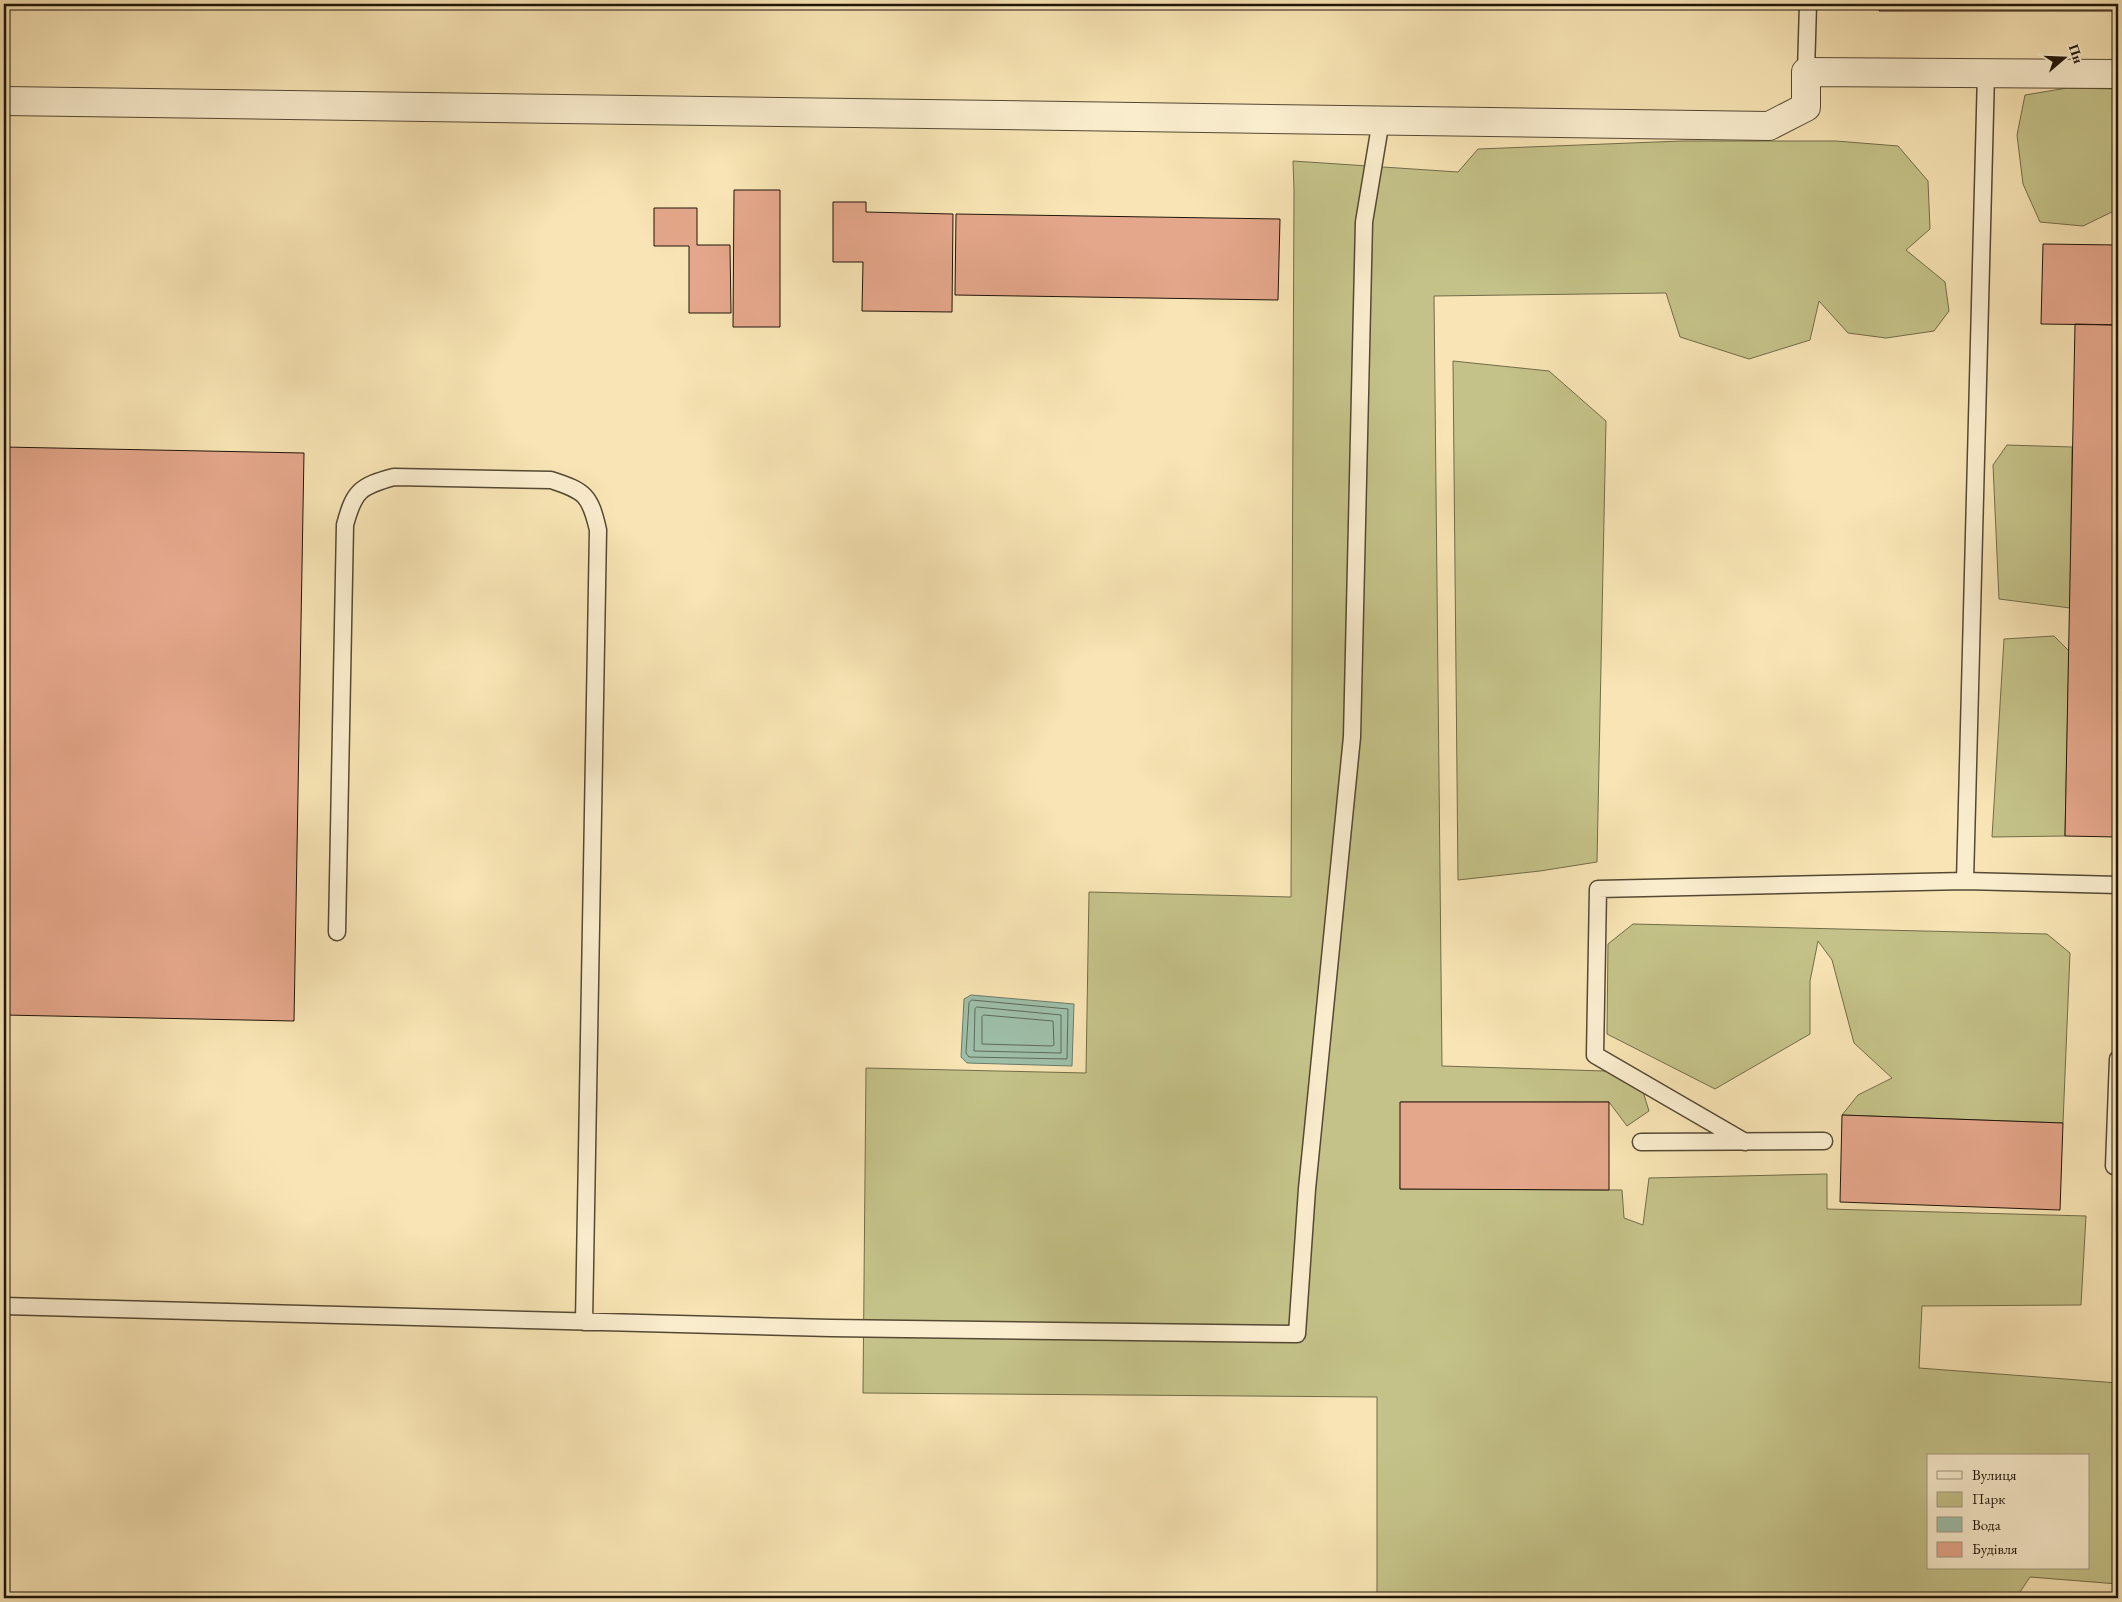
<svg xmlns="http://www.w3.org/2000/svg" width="2122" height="1602" viewBox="0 0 2122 1602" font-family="'EB Garamond',serif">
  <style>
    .green { fill: #c4c288; stroke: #726c49; fill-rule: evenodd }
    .water { fill: #9ebfa9; stroke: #6b7b69 }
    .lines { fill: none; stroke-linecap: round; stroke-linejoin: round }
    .shore { stroke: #5e6a5a; stroke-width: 1 }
    .building { fill: #e5a78b; stroke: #1f150a }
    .service-casing { stroke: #554934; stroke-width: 19 }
    .minor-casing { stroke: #554934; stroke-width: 30 }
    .service { stroke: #faedce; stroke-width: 16 }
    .minor { stroke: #faedce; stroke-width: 28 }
  </style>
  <rect width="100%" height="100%" fill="#f8e4b4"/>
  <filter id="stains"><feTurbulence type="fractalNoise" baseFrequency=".004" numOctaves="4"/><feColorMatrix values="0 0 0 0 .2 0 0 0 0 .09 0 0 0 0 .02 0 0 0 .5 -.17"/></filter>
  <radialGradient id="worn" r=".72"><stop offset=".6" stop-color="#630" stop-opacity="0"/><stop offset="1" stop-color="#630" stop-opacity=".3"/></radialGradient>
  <path class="green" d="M2067,88L2118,89V209L2083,226L2040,222L2023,184L2017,135L2025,95Z
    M1682,141H1836L1898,146L1928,181L1930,229L1906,250L1945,282L1949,311L1934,331L1886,338L1848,333L1819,301L1810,340L1749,359L1680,337L1666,293L1434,296L1442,1066L1637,1072L1649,1111L1627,1126L1609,1102H1401L1400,1189L1622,1190L1624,1218L1643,1225L1649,1178L1827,1174V1209L2086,1216L2081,1305L1922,1306L1919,1368L2118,1383V1584L2030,1577L2016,1598H1377V1397L863,1393L866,1068L1086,1073L1089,892L1291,897L1294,190L1293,161L1458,172L1478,149ZM1928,1456H2088V1568H1928Z
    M1453,361L1549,371L1606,421L1597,862L1540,871L1458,880Z
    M2007,445L2072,447L2070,608L1999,599L1993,465Z
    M2054,636L2069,651L2065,836L1992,837L2004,639Z
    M1633,924L2047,934L2070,953L2063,1123L1842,1115L1858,1095L1892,1078L1854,1043L1832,960L1818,941L1810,981V1034L1715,1089L1607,1034L1608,944Z"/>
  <path class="water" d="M971,995L1074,1004L1072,1066L967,1063L961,1057L964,999Z"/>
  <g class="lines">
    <path class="shore" d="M972,1000L1068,1009L1067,1059L969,1057L966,1053L969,1003Z
      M977,1007L1061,1015V1053L974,1051L975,1009Z
      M984,1015L1053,1021L1054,1045L1052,1046L982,1044V1017Z"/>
  </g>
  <path class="building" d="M1879,4H2118V11H1879Z
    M734,190H780V327H733Z
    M833,202H866V212L953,214L952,312L862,311L863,262H833Z
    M654,208H697V245H730L731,313H689V246H654Z
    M956,214L1280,219L1278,300L955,295Z
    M2043,244L2118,245V325L2041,324Z
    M2075,324L2118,325V837L2065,836Z
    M4,447L304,453L294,1021L4,1015Z
    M1400,1102H1609V1190L1400,1189Z
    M1842,1115L2063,1123L2060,1210L1840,1202Z"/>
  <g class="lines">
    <g class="service-casing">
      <path id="service" d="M1806,72L1808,4
        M1986,73L1965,881L2118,885
        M337,932L345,525C354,491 360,486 394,477L551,480C585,491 590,495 598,530L584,1322
        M1641,1142L1824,1141
        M1745,1142L1595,1055L1598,889L1965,881
        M2114,1166L2118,1059
        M4,1306L831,1328L1297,1334L1307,1189L1352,737L1364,222L1381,120"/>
    </g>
    <g class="minor-casing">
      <path id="minor" d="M4,101L1769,126L1806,107V72L2118,74"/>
    </g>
    <use href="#service" class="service"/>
    <use href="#minor" class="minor"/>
  </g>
  <rect width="2122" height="1602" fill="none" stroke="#f8e4b4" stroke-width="20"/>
  <rect x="5" y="5" width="2112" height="1592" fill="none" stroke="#1f150a" stroke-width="2.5"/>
  <rect x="10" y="10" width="2102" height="1582" fill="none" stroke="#1f150a"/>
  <rect x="1927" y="1454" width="162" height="115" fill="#faedce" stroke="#a29780"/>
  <rect x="1937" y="1471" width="25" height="8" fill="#faedce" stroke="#a29780"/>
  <text x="1972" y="1480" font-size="15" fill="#1f150a">Вулиця</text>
  <rect x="1937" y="1492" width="25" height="15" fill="#c4c288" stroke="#a29780"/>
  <text x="1972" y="1504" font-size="15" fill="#1f150a">Парк</text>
  <rect x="1937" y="1517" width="25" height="15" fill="#9ebfa9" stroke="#a29780"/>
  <text x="1972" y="1530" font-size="15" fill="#1f150a">Вода</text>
  <rect x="1937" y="1542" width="25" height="15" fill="#e5a78b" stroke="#a29780"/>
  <text x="1972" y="1554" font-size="15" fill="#1f150a">Будівля</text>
  <g transform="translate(2064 58) rotate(71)" stroke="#faedce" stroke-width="4" paint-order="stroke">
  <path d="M0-4L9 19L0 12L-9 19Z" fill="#1f150a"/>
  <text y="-8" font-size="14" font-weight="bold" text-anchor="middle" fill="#1f150a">Пн</text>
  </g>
  <rect width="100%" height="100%" filter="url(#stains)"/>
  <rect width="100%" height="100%" fill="url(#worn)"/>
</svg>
